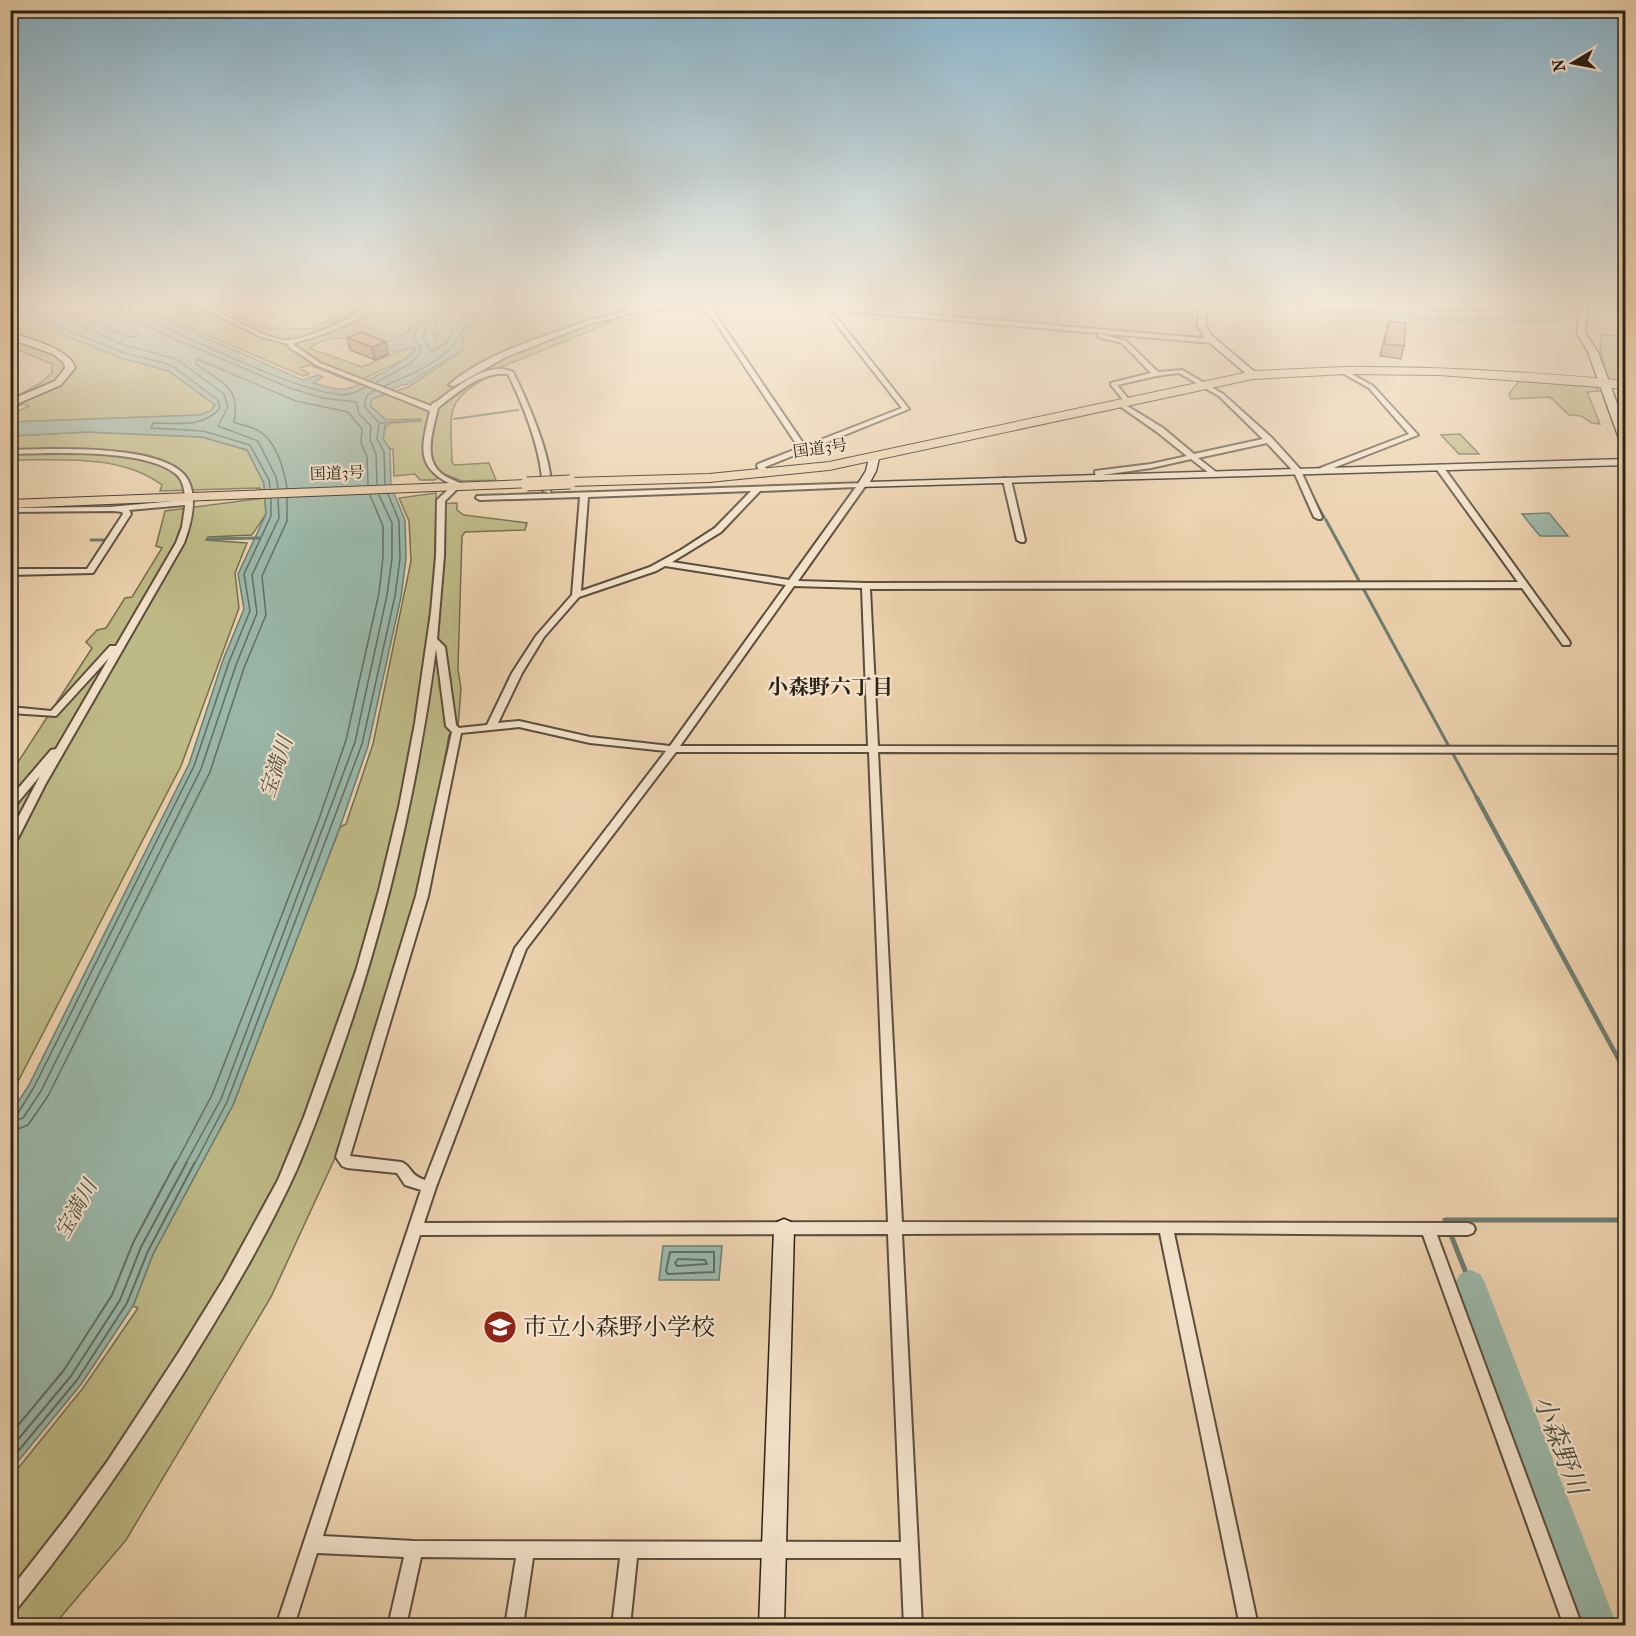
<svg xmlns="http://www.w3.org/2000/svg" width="1636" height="1636" viewBox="0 0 1636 1636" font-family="'IM FELL French Canon','Noto Serif JP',serif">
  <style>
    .green { fill: #beba86; stroke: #746e4f; stroke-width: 1.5 }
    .water { fill: #99b8aa; stroke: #6d7c70; stroke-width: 1.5 }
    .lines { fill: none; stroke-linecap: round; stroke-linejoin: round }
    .shore-far1 { stroke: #626d61; stroke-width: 1.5 }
    .shore { stroke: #626d61; stroke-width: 2 }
    .stream-far3 { stroke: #6d7c70; stroke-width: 2 }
    .stream-far2 { stroke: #6d7c70; stroke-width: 3 }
    .stream-far1 { stroke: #6d7c70; stroke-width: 4.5 }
    .stream { stroke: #6d7c70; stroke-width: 5 }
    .river { fill: #99b8aa; fill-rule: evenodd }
    .street-casing { stroke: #5b4e3e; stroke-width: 4 }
    .secondary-casing { stroke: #2b2218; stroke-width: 3 }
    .highway-casing { stroke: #2b2218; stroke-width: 2 }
    .street { fill: #f3e2ca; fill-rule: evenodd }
    .secondary { fill: #f3e2ca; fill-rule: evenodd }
    .highway { fill: #ecd2ae; fill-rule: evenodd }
    .highway-bridge-casing { stroke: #2b2218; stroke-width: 15; stroke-linecap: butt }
    .highway-bridge { stroke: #ecd2ae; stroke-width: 13 }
    .wall { fill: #b27e5c; stroke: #2b2218; stroke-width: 1.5 }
    .shaded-wall { fill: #91674b; stroke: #2b2218; stroke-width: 1.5 }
    .building { fill: #cf936b; stroke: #2b2218; stroke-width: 1.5 }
    .labels { text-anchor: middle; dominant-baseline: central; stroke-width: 4.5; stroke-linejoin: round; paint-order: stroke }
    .far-street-label { font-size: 16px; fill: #2b2218; stroke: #f3e2ca }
    .neighbourhood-label { font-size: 21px; font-weight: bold; fill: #2b2218; stroke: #f3e2ca }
    .water-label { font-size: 21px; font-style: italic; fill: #4c4f44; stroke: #f3e2ca }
    .near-poi-label { font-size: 24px; fill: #2b2218; stroke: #f3e2ca; text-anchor: start }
    .near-water-label { font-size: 26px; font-style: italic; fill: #4c4f44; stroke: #f3e2ca }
  </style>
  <rect width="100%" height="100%" fill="#ecd2ae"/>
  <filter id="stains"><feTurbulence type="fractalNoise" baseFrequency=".00333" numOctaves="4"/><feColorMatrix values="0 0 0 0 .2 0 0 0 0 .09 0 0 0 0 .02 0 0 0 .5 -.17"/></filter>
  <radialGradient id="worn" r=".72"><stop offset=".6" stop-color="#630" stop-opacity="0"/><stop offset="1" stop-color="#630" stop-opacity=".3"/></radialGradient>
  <path class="green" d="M143,308H222L269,328L309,329L359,308H406L403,310L415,320C396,360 365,337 335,338C327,338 316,344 309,348L362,367L409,347H414L415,350L407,358L355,383L310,365L300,368L309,374L303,376Z
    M486,308H639L588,320L612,322L501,367L505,372C487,375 459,391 453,409C449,421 452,448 452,462L454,465L489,463L496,480L462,481L446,475L434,480H420L415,474L394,476L393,449H390L383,439L385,427L391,423L421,421V419L386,420L370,406L372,399L408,387L463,351L464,342L461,341L477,316Z
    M841,308H1060L1057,324Z
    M11,313L46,324L60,333L121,358L169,371L215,405L211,411L201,415L11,422V414L29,406L24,404L11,408V399L39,384L52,373V364L11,347Z
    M1601,334L1625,337V382L1606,379L1600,348Z
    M1519,381L1596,387L1599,391L1587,392L1600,424L1592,423L1581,416L1569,415L1550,397L1511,399L1509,394Z
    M87,432L202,437L247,450L264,483L266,514L252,535L208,537L206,540L247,543L235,573L239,608L181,766L11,1095V773L92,648L86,642L97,630L106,628L125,598L132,597L162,548L156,546L165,511L263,498L260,488L160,491L162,485C120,454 61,460 11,460V436Z
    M1460,434L1479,454H1459L1441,435Z
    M436,493V504L457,503V510L464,515L527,523L525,530L465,532L462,536L458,669L461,689L458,727L449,735L428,853L375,1039L335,1158L271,1297L126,1540L54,1625L11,1626V1477L83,1388L138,1308L133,1306L153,1254L233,1105L340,827L346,824L373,744L411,561L409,521L399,498Z"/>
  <path class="water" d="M11,308H137L303,380L318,375L323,377L314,383C322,386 338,390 346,389C361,386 404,362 415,351L414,347L396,352L377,346L409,332L415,320L402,310L406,308H486C474,319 462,334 460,351L406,385H401L372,399L370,406L386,420L383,439L390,449L391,486L405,520L406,559L401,597L368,746L340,827L233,1105L153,1254L133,1306L82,1383L11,1470V1113L29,1085L189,764L223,660L244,609L238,574L266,514L264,483L247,450L202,437L87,432L11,436V422L200,415L211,411L215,405L169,371L121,358L60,333L46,324L11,313Z
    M1549,513L1568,536H1540L1522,514Z
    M663,1246H722L719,1280H659Z"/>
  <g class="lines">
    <path class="shore-far1" d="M10,308L48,318L63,328L122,352L171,365L218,400L220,408C204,428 176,423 153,423L151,428L203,431L250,445L269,480L270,488
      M41,308L124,345L176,359L224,394L228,407L218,426L258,441L276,477L278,488
      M62,308L127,336L137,337L138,333L125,323L121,308
      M130,308L132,317L138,323L290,388L322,398L356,402L359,414L371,426L370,440L376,454L377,484
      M137,308L141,316C178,333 317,402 349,394C355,393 361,389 366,387
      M421,308L428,319L423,337L431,352L447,342L467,308
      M433,308L437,321L433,335L436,338L456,308
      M375,383L411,363L420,353V345L413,338L420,318L409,308
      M384,386C407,376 433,366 451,348C456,343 471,317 477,308
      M375,390L367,395L364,406L379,423L377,439L384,452L385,484
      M287,488C284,469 276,439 257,430C250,426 241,425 234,422C241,386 221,383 196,364L197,359L296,401L348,412L362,429L361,443L367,457L368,485
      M10,1115L18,1113L34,1087L194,766L229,662L250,611L244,574L271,516V499
      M10,1123L23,1118L41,1091L201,769L236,665L257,613L252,575L279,518L278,499
      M10,1132L28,1125L48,1096L210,772L244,668L266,615L262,576L287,521V498
      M176,1163L212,1095L319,819L346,740L379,593L383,557V526L370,495
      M186,1163L221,1099L355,742L387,595L392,558V523L379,495
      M195,1163L227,1102L362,744L395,596L400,559L399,521L388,494"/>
    <path class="shore" d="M670,1252H714V1272L668,1274L666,1271Z
      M678,1259L705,1260L707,1264L677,1266L675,1263Z
      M10,1435L64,1370L112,1295L133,1243L176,1162
      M10,1449L71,1376L120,1300L141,1247L187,1162
      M10,1461L77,1380L127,1303L148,1251L195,1162"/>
    <path class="stream-far3" d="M454,419L518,410
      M381,423L419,420
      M1307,485L1327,522"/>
    <path class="stream-far2" d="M1326,520L1478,800
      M208,539L259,538
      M91,540H107"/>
    <path class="stream-far1" d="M1477,798L1626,1073"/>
    <path class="stream" d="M1470,1283L1445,1220H1626"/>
    <path class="river" d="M1308,308H1349L1443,316H1559L1565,320L1559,324H1443L1314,312Z
      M1470,1270L1480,1274L1485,1283L1617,1626H1582L1455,1283L1460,1274Z"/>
    <g class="street-casing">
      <path id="street" d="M203,308H210C233,318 257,335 282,340C303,343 349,318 368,308H375C361,321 315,338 294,343V345L320,363L431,406L433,403L436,402C455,388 489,360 513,372C526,398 556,465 550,493L543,491C542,451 525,409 508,374C480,372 458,392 438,408C433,431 421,461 445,476C452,480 460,482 467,487L463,489L458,488L445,501L444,556L437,639L445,647L456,725L459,728L487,725L512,673L536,636L572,595L580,497L480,500L476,498L477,496L865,483L866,485L798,581L866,583L1518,582L1435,467L1442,465L1569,641L1570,643L1569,645H1563L1522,588L870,589L878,746L1626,747V753L878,752L902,1222L1468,1223L1473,1225L1475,1229L1473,1233L1468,1235H1437L1582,1626H1564L1423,1235L1174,1233L1258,1626H1240L1160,1233L902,1234L922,1626H904L901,1558H637L630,1626H612L620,1558H533L523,1626H505L516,1558L421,1557L406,1626H388L404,1557L317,1553L294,1626H276L421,1190L405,1185L397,1173L347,1168L342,1166L336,1157L416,896L452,732L446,726L436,649C417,792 384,933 335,1069C323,1103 311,1136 297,1169C265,1240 224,1308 183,1374C131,1456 77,1535 16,1610L10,1612V1590L67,1517L107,1462L179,1352L224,1279L278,1180L304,1117L356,971L379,890L399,807L415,723L431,612L436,556L437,500L453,485C414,467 422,446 430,411L316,365L289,347L288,344L259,336ZM856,487L789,580L672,562L721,532L760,491ZM751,491L715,528L681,550L650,567L581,591L588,497ZM665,566L786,585L670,746L590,737L519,721L498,723L522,673L544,637L579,597L656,571ZM794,586L862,588L868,746H680ZM519,727L590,743L666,751L515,948L425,1180C409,1175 412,1166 401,1162L350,1156L428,896L461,733ZM676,752H869L888,1222L424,1223L436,1187L526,949ZM888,1234L901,1542L414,1541L323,1536L420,1235Z
        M637,308H705L713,311L805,446L902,408L830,316V314H834L909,409L765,467L769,474L762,476L757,466L758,464L799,448L709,313L688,309L639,311L637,310Z
        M829,308H848L1213,339L1216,341L1213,343L832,310Z
        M1429,308H1521L1518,310H1432Z
        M594,319L599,320L506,357L454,386L449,385C484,353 549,335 594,319Z
        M1100,334L1126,341L1158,372L1182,370L1223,394L1272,438L1300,469L1322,517L1321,519H1318L1314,517L1294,472L1267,443L1198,458L1216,472L1217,474L1213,476L1191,459L1151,468L1102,475V480H1096L1095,471L1151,464L1187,456L1157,432L1117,404V402L1119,401L1163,428L1194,454L1263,439L1219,396L1179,373L1156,376L1117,385L1130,401L1125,402L1111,385V383L1151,373L1122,343L1098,337V335Z
        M1339,369H1343L1373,386L1418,435L1323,472H1320V468L1409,434L1369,388L1339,371Z
        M48,449C81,449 171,448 188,480C198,499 191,524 184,543L45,785L15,844L10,847V833L40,776L14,807L10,808V798L51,750L56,749L109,658L56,716L10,713V707L51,711L110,646H116L176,543L182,527L185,507V505L129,510L131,514L93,573L10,575V569H87L123,514L122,512L114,511L10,512V508L110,507L185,500C185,491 183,480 176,474C144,448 51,453 10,454V450Z
        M1004,478L1011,480L1025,540L1024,542H1021L1017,540L1003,480Z"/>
    </g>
    <g class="secondary-casing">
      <path id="secondary" d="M636,308H649L596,323L592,320Z
        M1200,308H1208L1205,324L1211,335L1256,373V377H1250L1204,338L1197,324Z
        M1579,308H1587L1585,333L1598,352L1626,428V447L1621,444L1588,352L1577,333Z
        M10,333C28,338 71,349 75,368L61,385L10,407V400L55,381L65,368L64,363L53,354L10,339Z
        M874,455L879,458L876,471L870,482L1626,459V465L858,487L857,485L866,471L869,458Z
        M784,1219L791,1222L794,1228L784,1626H759L774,1228L777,1222Z"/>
    </g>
    <g class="highway-casing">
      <path id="highway" d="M1346,367C1439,366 1532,372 1626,381V389L1439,375L1346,374L1253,379L829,470L709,482L570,486L563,482L570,478L709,474L829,462L1253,371Z
        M527,480L532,481V487L10,508V500Z"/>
    </g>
    <use href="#street" class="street"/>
    <use href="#secondary" class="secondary"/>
    <use href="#highway" class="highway"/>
    <g class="highway-bridge-casing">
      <path id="highway-bridge" d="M527,484L570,482"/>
    </g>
    <use href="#highway-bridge" class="highway-bridge"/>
  </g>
  <path class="wall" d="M1389,321L1404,346L1401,359L1380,356Z
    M347,338L386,342L388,354L375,360L350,350Z"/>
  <path class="shaded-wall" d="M386,342L388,354L375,360L372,347Z"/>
  <path class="building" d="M1389,321L1406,323L1404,346L1384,344Z
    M361,332L386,342L372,347L347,338Z"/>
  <linearGradient id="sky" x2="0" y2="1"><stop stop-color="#88b6cf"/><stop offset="0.57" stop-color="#f6ebdb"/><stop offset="1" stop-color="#f6ebdb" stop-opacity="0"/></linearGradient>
  <rect width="1636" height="537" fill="url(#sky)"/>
  <defs>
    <g id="school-disc" transform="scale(1.725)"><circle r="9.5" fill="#8f2418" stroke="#f3e2ca"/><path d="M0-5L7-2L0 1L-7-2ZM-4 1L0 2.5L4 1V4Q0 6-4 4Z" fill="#fff"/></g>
  </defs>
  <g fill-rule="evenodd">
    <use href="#school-disc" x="500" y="1327"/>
  </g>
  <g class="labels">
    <g class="far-street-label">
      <text transform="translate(820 448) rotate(-8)">国道3号</text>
      <text transform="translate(337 473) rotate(-2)">国道3号</text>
    </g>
    <g class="neighbourhood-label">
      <text x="830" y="687">小森野六丁目</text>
    </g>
    <g class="water-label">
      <text transform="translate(276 767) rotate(-72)">宝満川</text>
      <text transform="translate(76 1209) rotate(-61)">宝満川</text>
    </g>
    <g class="near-poi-label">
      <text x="523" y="1327">市立小森野小学校</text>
    </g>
    <g class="near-water-label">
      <text transform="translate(1560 1445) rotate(69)">小森野川</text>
    </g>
  </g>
  <rect width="1636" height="1636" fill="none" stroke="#ecd2ae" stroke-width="36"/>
  <rect x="12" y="12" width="1612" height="1612" fill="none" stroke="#2b2218" stroke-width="3"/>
  <rect x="18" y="18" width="1600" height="1600" fill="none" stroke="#2b2218" stroke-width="1.5"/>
  <g transform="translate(1573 63) rotate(260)" stroke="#f3e2ca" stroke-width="4.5" paint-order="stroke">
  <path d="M0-4.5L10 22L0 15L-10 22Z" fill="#2b2218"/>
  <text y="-9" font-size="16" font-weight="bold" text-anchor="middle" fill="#2b2218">N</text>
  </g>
  <rect width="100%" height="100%" filter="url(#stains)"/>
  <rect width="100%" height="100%" fill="url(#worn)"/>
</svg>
